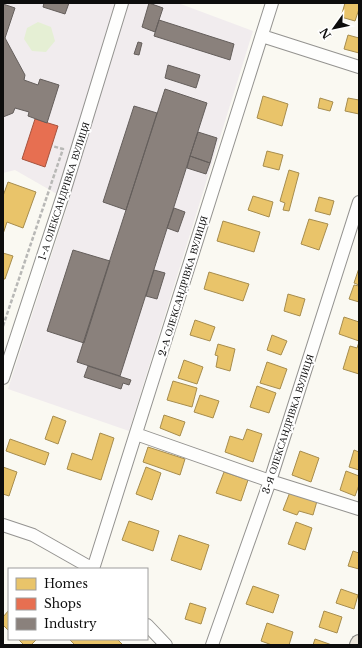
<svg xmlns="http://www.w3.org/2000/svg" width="362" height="648" viewBox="0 0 362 648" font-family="'Libre Baskerville',serif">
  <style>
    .industrial { fill: #f1ecee }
    .green { fill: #e5efd4 }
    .homes { fill: #e9c46a; stroke: #a78d4e }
    .shops { fill: #e76f51; stroke: #a6523d }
    .industry { fill: #8a817c; stroke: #645e5b }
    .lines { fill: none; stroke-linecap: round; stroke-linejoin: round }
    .minor-casing { stroke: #949390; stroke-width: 14 }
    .major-casing { stroke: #81817d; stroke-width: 18 }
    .path { stroke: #b8b8b6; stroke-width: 2.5; stroke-dasharray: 4 2; stroke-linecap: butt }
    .minor { stroke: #fefefd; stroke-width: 12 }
    .major { stroke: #eae5da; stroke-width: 16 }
    .labels { text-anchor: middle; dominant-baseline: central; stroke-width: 4; stroke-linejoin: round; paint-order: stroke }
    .street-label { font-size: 10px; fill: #0d0d0d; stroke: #fff }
  </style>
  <rect width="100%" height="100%" fill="#faf9f2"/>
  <path class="industrial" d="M3,3H178L253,31L129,431L8,389L69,201L15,170L3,173Z"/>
  <path class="green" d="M38,22L51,27L55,41L46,52L32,51L24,39L27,28Z"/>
  <path class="homes" d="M345,3H359V9L355,21L341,17Z
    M348,35L359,38V53L344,49Z
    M263,96L288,104L282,126L257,118Z
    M320,98L333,102L330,111L318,108Z
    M348,98L359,100V114L345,111Z
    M267,151L283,155L279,170L263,166Z
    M289,170L299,173L289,211L283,210L285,203L280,201Z
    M8,182L36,192L23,228L7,222L3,234V196Z
    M253,196L273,202L269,217L248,210Z
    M319,197L334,201L330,215L315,211Z
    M309,219L328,224L319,250L301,244Z
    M223,221L260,232L254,252L217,241Z
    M3,253L13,256L5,279H3Z
    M359,268V285L354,283Z
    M209,272L249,284L243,301L204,289Z
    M354,285L359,286V302L349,299Z
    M288,294L305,299L300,316L284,311Z
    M344,317L359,322V341L339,334Z
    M195,320L215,327L210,341L190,335Z
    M272,335L287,341L281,355L267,350Z
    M359,342V374L343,369L350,346L357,348Z
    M218,344L235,349L230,371L216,367L218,356L215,355Z
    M184,360L203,367L197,384L178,378Z
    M267,362L287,369L280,389L260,383Z
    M173,381L197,388L192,407L167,400Z
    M257,386L276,393L269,413L250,407Z
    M200,395L219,401L213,418L194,412Z
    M164,415L185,422L180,436L160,428Z
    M53,416L66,421L58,444L45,439Z
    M247,429L262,434L253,462L225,452L230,436L243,440Z
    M100,433L114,438L101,480L67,469L72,453L92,460Z
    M10,439L49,453L45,465L6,451Z
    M148,447L185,459L180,475L143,462Z
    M354,450L359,452V470L349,467Z
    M300,451L319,458L311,482L292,475Z
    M3,467L17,472L9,496L3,494Z
    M146,467L161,473L152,500L136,494Z
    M346,471L359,476V485L355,496L340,490Z
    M224,472L248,480L241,501L216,493Z
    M290,492L317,501L313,515L299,511L297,515L283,510Z
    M129,521L159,531L153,551L122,540Z
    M296,522L312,528L305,550L288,544Z
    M179,535L209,545L201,570L171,560Z
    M353,551L359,553V569L348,566Z
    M253,586L279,595L273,613L246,604Z
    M341,589L358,595L354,609L336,603Z
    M190,603L206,608L201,624L185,619Z
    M9,610V631L3,625V617Z
    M324,611L342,617L337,633L319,627Z
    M267,623L293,632L289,645H272L261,641Z
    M18,639H37L31,645H24Z
    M69,639H117L123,645H75Z
    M315,639L332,645H313Z"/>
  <path class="shops" d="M35,119L58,126L45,167L22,159Z"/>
  <path class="industry" d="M44,3H69L65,14L43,7Z
    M149,3L163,8L155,32L142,27Z
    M3,4L15,8L5,38L25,75L24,80L38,85L40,79L59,85L47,123L28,116L29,112L15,108L13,113L3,117Z
    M159,20L234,44L230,60L154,36Z
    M138,42L142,43L139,55L134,54Z
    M168,65L200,75L196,88L165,78Z
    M165,89L207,103L120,376L77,362Z
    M134,106L157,113L126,210L103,202Z
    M198,132L217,138L210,163L190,156Z
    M190,156L210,163L206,174L187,168Z
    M174,208L185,212L178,232L167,228Z
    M73,250L110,261L84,343L47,331Z
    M154,270L165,273L157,299L146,296Z
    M88,366L131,380L129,385L123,383L121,389L84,377Z"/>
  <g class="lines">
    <g class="minor-casing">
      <path id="minor" d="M262,36L359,67
        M3,378L65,189L122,3
        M136,434L270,481L359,509
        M3,525L33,535L93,569
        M93,569L272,3
        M147,625L166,645
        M212,645L270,481L359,202"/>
    </g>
    <g class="major-casing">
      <path id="major" d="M358,645L359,643"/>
    </g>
    <path class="path" d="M3,326L63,149L52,146"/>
    <use href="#minor" class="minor"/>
    <use href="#major" class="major"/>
  </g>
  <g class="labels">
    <g class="street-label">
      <text transform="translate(64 191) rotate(-72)">1-А ОЛЕКСАНДРІВКА ВУЛИЦЯ</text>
      <text transform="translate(183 286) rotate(-73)">2-А ОЛЕКСАНДРІВКА ВУЛИЦЯ</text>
      <text transform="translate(288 424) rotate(-72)">3-Я ОЛЕКСАНДРІВКА ВУЛИЦЯ</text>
    </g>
  </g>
  <rect width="362" height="648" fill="none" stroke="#0d0d0d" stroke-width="8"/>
  <rect x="8" y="568" width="140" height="72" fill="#ffffff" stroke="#9e9e9e"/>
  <rect x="16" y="578" width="20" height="12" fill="#e9c46a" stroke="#9e9e9e"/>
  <text x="44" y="588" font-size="12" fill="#0d0d0d">Homes</text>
  <rect x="16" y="598" width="20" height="12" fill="#e76f51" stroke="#9e9e9e"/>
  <text x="44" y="608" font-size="12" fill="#0d0d0d">Shops</text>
  <rect x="16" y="618" width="20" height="12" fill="#8a817c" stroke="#9e9e9e"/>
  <text x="44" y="628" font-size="12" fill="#0d0d0d">Industry</text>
  <g transform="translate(334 28) rotate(237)" stroke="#ffffff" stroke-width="3" paint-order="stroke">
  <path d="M0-3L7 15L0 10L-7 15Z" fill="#0d0d0d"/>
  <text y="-6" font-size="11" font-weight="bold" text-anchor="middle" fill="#0d0d0d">N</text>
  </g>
</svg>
